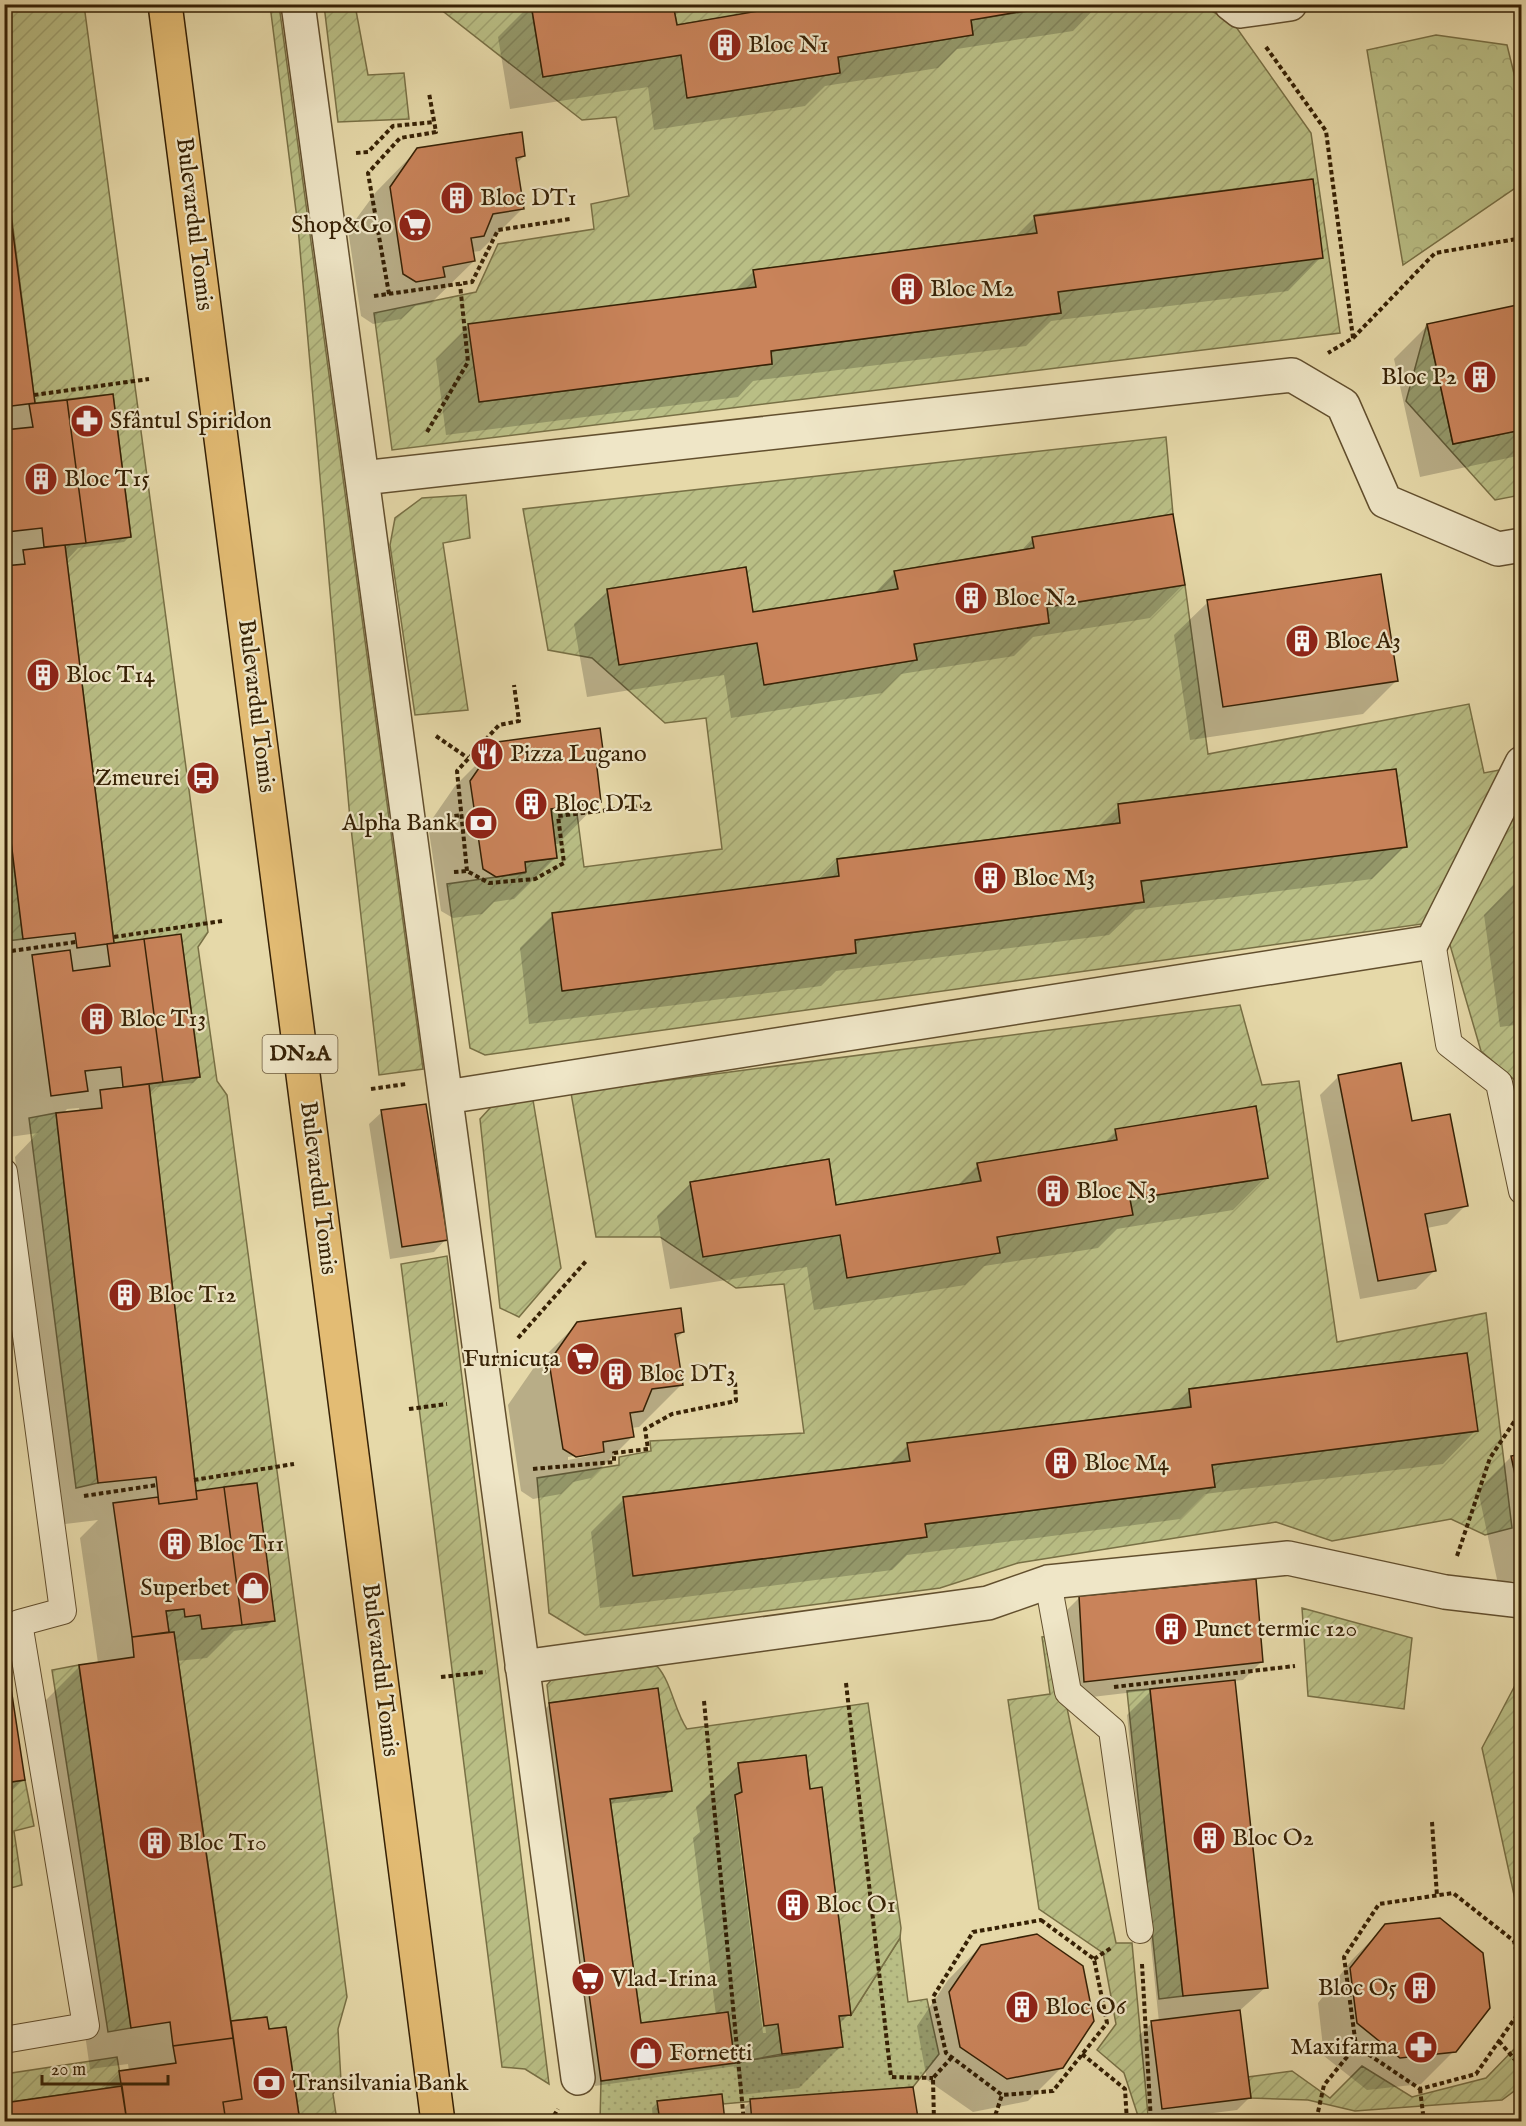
<svg xmlns="http://www.w3.org/2000/svg" width="1526" height="2126" viewBox="0 0 1526 2126" font-family="'IM FELL English',serif">
  <style>
    .grass { fill: url(#grass-dots); stroke: #787045; stroke-width: 1.5 }
    .park { fill: url(#park-crowns); stroke: #787045; stroke-width: 1.5 }
    .garden { fill: url(#garden-furrows); stroke: #787045; stroke-width: 1.5; fill-rule: evenodd }
    .shadow { fill: #0003; fill-rule: evenodd }
    .building { fill: #c9835a; stroke: #362105; stroke-width: 1.5 }
    .lines { fill: none; stroke-linecap: round; stroke-linejoin: round }
    .lane-casing { stroke: #624f2e; stroke-width: 28 }
    .street-casing { stroke: #624f2e; stroke-width: 36 }
    .primary-casing { stroke: #362105; stroke-width: 36 }
    .path { stroke: #362105; stroke-width: 4; stroke-dasharray: 4.5 3; stroke-linecap: butt }
    .lane { stroke: #efe6c7; stroke-width: 26 }
    .street { stroke: #efe6c7; stroke-width: 33 }
    .primary { stroke: #e3bc74; stroke-width: 33 }
    .labels { text-anchor: middle; dominant-baseline: central; stroke-width: 4.5; stroke-linejoin: round; paint-order: stroke }
    .shield { fill: #efe6c7; stroke: #6e5c3f; stroke-width: 1.5 }
    .shield-label { font-size: 22px; font-weight: bold; fill: #362105 }
    .poi-label { font-size: 24px; fill: #362105; stroke: #efe6c7; text-anchor: start }
    .street-label { font-size: 24px; fill: #362105; stroke: #efe6c7 }
  </style>
  <defs>
    <pattern id="grass-dots" width="8" height="8" patternUnits="userSpaceOnUse" patternTransform="scale(1.5)"><rect width="8" height="8" fill="#b9be85"/><path d="M2 2h.1M6 6h.1" fill="none" stroke="#a0a371" stroke-width="1.8" stroke-linecap="round"/></pattern>
    <pattern id="park-crowns" width="20" height="18" patternUnits="userSpaceOnUse" patternTransform="scale(1.5)"><rect width="20" height="18" fill="#b9be85"/><path d="M2 6a3 3 0 1 1 6 0M12 15a3 3 0 1 1 6 0" fill="none" stroke="#a0a371"/></pattern>
    <pattern id="garden-furrows" width="10" height="10" patternUnits="userSpaceOnUse" patternTransform="scale(1.5)"><rect width="10" height="10" fill="#b9be85"/><path d="M-1 1l2-2M0 10L10 0M9 11l2-2" fill="none" stroke="#a0a371"/></pattern>
  </defs>
  <rect width="100%" height="100%" fill="#e6d9a9"/>
  <filter id="stains"><feTurbulence type="fractalNoise" baseFrequency=".00333" numOctaves="4"/><feColorMatrix values="0 0 0 0 .2 0 0 0 0 .09 0 0 0 0 .02 0 0 0 .5 -.17"/></filter>
  <radialGradient id="worn" r=".72"><stop offset=".6" stop-color="#630" stop-opacity="0"/><stop offset="1" stop-color="#630" stop-opacity=".3"/></radialGradient>
  <path class="grass" d="M900,1938L908,2002L927,1999L939,2054L913,2087L723,2104L721,2094L658,2101L660,2121L600,2122L601,2081L842,2047L839,2016L851,2015Z"/>
  <path class="park" d="M1436,35L1507,45L1521,102V184L1403,265L1367,50Z"/>
  <path class="garden" d="M20,4L84,5L208,932L198,947L217,1081L227,1095L347,1997L338,2029L341,2081L333,2094L337,2121H300L286,2027L269,2029L266,2017L231,2021L174,1632H169L166,1611L184,1609L200,1615L203,1629L274,1621L196,1491L149,1084L200,1077L181,935L114,943L65,545L131,536L113,394L35,403L5,164L4,7Z
    M673,4L799,5L677,25Z
    M1200,4L1234,24L1311,133L1340,333L392,450L374,313L476,292L498,244L594,229L591,204L629,196L616,117L582,120L435,5H531L543,77L681,55L688,98L840,73L838,57L973,35L971,20L1066,5ZM1312,179L1058,292L1061,313L771,351L772,364L479,402L756,287L754,270L1037,233L1035,215Z
    M270,5H279L423,1069L379,1075L350,819L298,227Z
    M324,5H355L368,75L404,73L409,119L338,122Z
    M1427,324L1453,444L1521,430V495L1495,500L1406,401Z
    M1166,437L1173,514L1033,537L1034,548L895,571L898,589L753,612L746,567L607,589L619,664L757,643L765,685L917,660L914,644L1049,623L1047,607L1185,585L1208,754L1469,704L1484,773L1521,766L1522,879L1517,880L1522,915L1521,1082H1517L1481,1051L1443,921L485,1055L470,1048L447,884L525,873V862L557,858L551,809L576,806L584,867L722,849L706,718L665,723L592,658L548,650L523,509ZM1396,769L1407,846L1141,881L1144,902L855,940L856,953L562,991L839,876L837,859L1120,823L1119,804Z
    M466,495L470,538L443,543L468,710L415,715L390,545L395,518L422,498Z
    M4,784L23,939L7,941L4,925Z
    M1240,1005L1262,1085L1299,1081L1337,1342L1486,1313L1512,1528L1485,1535L1451,1519L1332,1541L1276,1522L1018,1563L940,1588L585,1635L549,1613L537,1478L619,1465V1457L651,1451L650,1441L804,1433L784,1284L736,1288L660,1237H596L571,1093ZM1256,1106L1267,1178L1130,1199L997,1237L999,1252L840,1235L690,1182L829,1159L836,1205L981,1181L977,1164L1117,1140ZM1467,1353L1477,1431L1212,1465L1215,1487L925,1524L926,1537L634,1576L624,1497L910,1461L908,1444L1191,1407L1189,1389Z
    M533,1100L561,1268L519,1317L500,1308L480,1119L491,1107Z
    M56,1113L98,1483L76,1488L29,1118Z
    M447,1256L549,2084L525,2069L502,2067L401,1264Z
    M1302,1608L1412,1638L1404,1709L1308,1696Z
    M1052,1636L1116,1943H1132L1148,2115L1138,2116L1124,2073L1097,2050L1116,2024L1103,1953L1039,1909L1008,1700L1050,1694L1042,1637Z
    M79,1665L131,2028L108,2032L52,1670Z
    M657,1666C672,1683 674,1710 687,1729L868,1703L901,1928L900,1938L851,2015L822,1788L810,1789L806,1756L738,1763L742,1792L735,1795L764,2025L778,2024L782,2054L735,2063L728,2012L641,2023L610,1799L672,1791L658,1689L549,1703L547,1685L552,1679Z
    M1521,1674V1927L1482,1748Z
    M1150,1689L1183,1996L1159,1999L1127,1691Z
    M25,1780L34,1826L14,1831L22,1885L7,1889L5,1783Z
    M1521,2042V2086L1502,2100L1355,2111L1308,2100L1251,2098L1248,2077L1292,2071L1330,2098L1362,2066L1412,2097L1486,2078Z
    M117,2057L122,2086L5,2103V2074Z"/>
  <path class="shadow" d="M4,4H33L30,7L4,11Z
    M531,4H672L675,27L799,4H1099L1073,31L957,49L938,68L825,86L805,106L654,130L648,87L510,109L498,37Z
    M418,149L524,156L516,164L522,209L480,251L472,252L474,261L431,303L415,306L401,319L373,324L361,316L348,230L376,192Z
    M4,176L34,404L130,536L124,542L78,548L66,561L113,945L199,1077L193,1083L156,1087L149,1094L195,1493L273,1620L267,1626L234,1631L207,1658L177,1661L230,2023L265,2018L299,2122L102,2090L120,2072L129,2071L128,2064L90,2069L38,1708L80,1666L98,1663L80,1538L98,1520L57,1525L15,1157L38,1133L9,1137L4,1104V984L12,977L4,978ZM79,1108L80,1112L63,1114L67,1109Z
    M1035,217L1321,257L1288,291L1051,321L1026,346L753,381L738,397L446,435L436,359L469,326L733,292L754,271L1014,238Z
    M1522,305V455L1420,477L1394,359L1428,325Z
    M1033,538L1183,585L1150,618L1033,637L1014,656L901,674L882,693L731,718L724,675L587,697L574,624L608,591L752,614L873,595L895,572L1020,552Z
    M1208,602L1396,681L1363,714L1190,740L1174,635Z
    M498,743L602,750L594,758L600,801L558,844H554L556,857L514,899L494,902L482,914L453,918L441,911L428,825L455,786Z
    M1119,806L1405,846L1372,879L1135,910L1109,935L836,971L821,986L529,1024L520,948L553,915L817,881L837,860L1098,827Z
    M1517,881H1522V1024L1500,1027L1484,915Z
    M1339,1076L1411,1123L1466,1205L1447,1224L1427,1228L1435,1270L1416,1289L1360,1299L1320,1095Z
    M382,1112L446,1239L434,1252L390,1259L369,1124Z
    M1116,1131L1266,1177L1233,1210L1117,1229L1098,1248L984,1266L965,1285L814,1310L807,1267L670,1289L657,1216L691,1183L835,1206L957,1186L978,1165L1103,1144Z
    M577,1324L683,1332L675,1340L681,1385L639,1427L631,1428L633,1436L591,1478L573,1482L561,1494L533,1499L521,1491L508,1405L535,1366ZM593,1453L589,1456L568,1460V1457Z
    M1190,1390L1476,1430L1443,1464L1205,1494L1180,1519L907,1555L892,1570L600,1608L591,1532L624,1499L888,1465L908,1445L1168,1412Z
    M1522,1455V1579L1498,1584L1478,1490L1511,1457Z
    M1080,1597L1262,1661L1243,1680L1234,1681L1266,1987L1238,2012L1249,2098L1237,2110L1150,2121L1139,2035L1152,2023L1159,2022L1127,1715L1152,1690L1066,1700L1061,1616Z
    M4,1691L23,1780L4,1798Z
    M550,1704L670,1791L664,1797L609,1804L639,2025L716,2015L693,1838L700,1832L696,1807L739,1765L809,1791L849,2014L838,2025L841,2046L799,2088L740,2095L736,2066L595,2086L544,1710ZM734,1800H737L766,2033H763Z
    M1385,1926L1454,2051L1421,2084L1367,2090L1324,2056L1318,2003L1352,1960Z
    M981,1946L1062,2067L1028,2101L973,2112L927,2080L917,2026L948,1980Z
    M751,2101L913,2122H746L745,2107Z
    M658,2102L724,2122H653L652,2108Z"/>
  <path class="building" d="M531,4H673L677,25L799,4H1066L971,20L973,35L838,57L840,73L687,98L681,55L543,77Z
    M522,132L525,156L516,158L524,209L493,214L484,236L471,238L475,261L443,267L445,277L416,282L403,274L390,187L417,148Z
    M4,164L35,403L4,407Z
    M1313,179L1323,258L1058,292L1061,313L771,351L772,364L479,402L468,324L756,287L753,270L1037,233L1034,216Z
    M1522,304V430L1453,444L1427,324Z
    M113,394L131,537L86,543L67,400Z
    M67,400L86,543L44,547L42,528L7,532L10,551L4,552V430L33,427L29,404Z
    M1173,514L1185,585L1047,607L1049,623L914,644L917,660L764,685L757,643L619,665L607,589L746,567L753,612L898,589L894,571L1034,548L1032,537Z
    M65,545L114,943L77,948L75,933L23,939L4,784V566L25,564L23,550Z
    M1381,574L1398,681L1223,707L1207,600Z
    M600,728L603,750L595,751L601,802L551,809L557,858L525,862L526,872L496,877L483,869L470,781L497,742Z
    M1396,769L1407,847L1141,881L1144,902L855,940L856,953L562,991L552,913L839,876L837,859L1120,823L1118,804Z
    M1522,879V914L1517,880Z
    M181,934L200,1077L163,1082L144,939Z
    M144,939L163,1082L123,1087L121,1067L85,1071L88,1091L51,1096L32,955L70,950L73,971L110,966L107,944Z
    M1401,1063L1412,1121L1450,1114L1468,1206L1425,1214L1436,1271L1378,1281L1338,1075Z
    M149,1084L197,1499L159,1504L156,1477L98,1483L56,1113L102,1108L100,1090Z
    M426,1104L448,1240L402,1247L381,1110Z
    M1256,1106L1268,1178L1130,1199L1133,1215L997,1237L1000,1253L847,1278L840,1235L703,1257L690,1182L829,1159L836,1205L981,1181L977,1163L1117,1140L1115,1129Z
    M681,1308L684,1332L675,1334L683,1385L652,1389L643,1411L630,1413L634,1437L603,1442L604,1452L576,1457L563,1449L549,1362L577,1322Z
    M1467,1353L1478,1431L1212,1465L1215,1487L925,1524L927,1537L633,1576L623,1497L910,1461L907,1443L1191,1407L1189,1389Z
    M1522,1454V1507L1511,1456Z
    M257,1483L275,1621L242,1625L224,1487Z
    M224,1487L242,1625L202,1629L200,1615L185,1617L184,1609L166,1611L169,1632L132,1637L113,1503L158,1497L159,1504L197,1499L196,1491Z
    M1256,1579L1263,1662L1084,1682L1079,1596Z
    M174,1632L233,2038L173,2046L170,2022L131,2028L79,1665L134,1657L132,1637Z
    M1235,1680L1268,1988L1183,1996L1150,1689Z
    M11,1688L25,1780L4,1783V1689Z
    M658,1688L672,1791L610,1799L641,2023L728,2012L735,2063L601,2081L549,1703Z
    M806,1755L810,1789L822,1787L851,2015L839,2016L843,2047L782,2054L778,2024L764,2026L735,1795L742,1792L738,1763Z
    M1440,1918L1483,1953L1490,2008L1456,2052L1400,2058L1357,2023L1350,1968L1385,1924Z
    M1037,1934L1083,1966L1094,2021L1063,2068L1007,2079L960,2047L949,1992L981,1945Z
    M1240,2010L1251,2098L1162,2109L1151,2021Z
    M267,2017L269,2029L286,2027L300,2122H226L223,2102L242,2099L231,2021Z
    M233,2038L242,2099L223,2102L226,2122H127L119,2071L176,2063L173,2046Z
    M122,2086L127,2122H4V2103Z
    M913,2087L918,2118L915,2122H752L750,2099Z
    M722,2094L725,2122H660L657,2101Z"/>
  <g class="lines">
    <g class="lane-casing">
      <path id="lane" d="M1432,942L1449,1044L1499,1083L1522,1191
        M4,1172L63,1611L19,1623L86,2026L4,2040
        M1048,1582L1068,1692L1112,1730L1140,1930"/>
    </g>
    <g class="street-casing">
      <path id="street" d="M298,4L578,2078
        M1231,4L1240,11L1290,4
        M362,478L1292,375L1343,405L1385,501L1498,549L1522,545
        M446,1097L1432,942L1522,763
        M522,1667L988,1603L1048,1582L1288,1558L1445,1592L1522,1601"/>
    </g>
    <g class="primary-casing">
      <path id="primary" d="M165,4L438,2122"/>
    </g>
    <path class="path" d="M1266,47L1326,131L1353,338L1328,353
      M356,153L368,152L393,126L434,122
      M389,294L368,173L400,138L436,132L429,93
      M374,296L472,282L498,230L570,219
      M1353,338L1435,253L1522,238
      M34,395L149,379
      M427,432L468,362L460,284
      M436,736L468,758
      M447,817L462,815
      M342,829L371,826
      M467,871L457,771L499,725L519,721L514,685
      M454,872L467,871L489,883L535,879L564,863L558,816L650,805
      M114,937L222,921
      M4,952L76,942
      M371,1089L406,1084
      M518,1338L587,1260
      M409,1409L447,1404
      M533,1469L614,1462V1453L648,1449L645,1429L672,1414L736,1401L735,1381
      M194,1480L294,1464
      M84,1496L157,1485
      M1457,1556L1490,1458L1522,1410
      M441,1677L486,1672
      M846,1683L891,2077L933,2078
      M1114,1687L1295,1666
      M704,1701L744,2122
      M1432,1822L1437,1896
      M1041,1920L1094,1959L1107,2023L1053,2091L1002,2095L946,2053L933,1997L973,1932Z
      M1094,1959L1111,1948
      M1142,1964L1151,2122
      M1499,2041L1522,2068
      M1356,2046L1420,2089L1476,2074L1522,2008
      M1082,2054L1125,2089L1127,2122
      M1420,2089L1424,2122
      M1318,2112L1324,2085L1356,2046L1344,1957L1379,1904L1453,1893L1514,1941L1522,1975
      M550,2122L558,2109
      M934,2122L933,2078L952,2057
      M993,2122L1002,2095"/>
    <use href="#lane" class="lane"/>
    <use href="#street" class="street"/>
    <use href="#primary" class="primary"/>
  </g>
  <defs>
    <g id="building-disc" transform="scale(1.725)"><circle r="9.5" fill="#8f2418" stroke="#efe6c7"/><path d="M-4-6H4V6H1V3H-1V6H-4ZM-2.5-4.3h1.7v1.8h-1.7ZM.8-4.3h1.7v1.8H.8ZM-2.5-1h1.7V.8h-1.7ZM.8-1h1.7V.8H.8Z" fill="#fff"/></g>
    <g id="supermarket-disc" transform="scale(1.725)"><circle r="9.5" fill="#8f2418" stroke="#efe6c7"/><path d="M-6-5.5h2.5l.6 2H6L4.5 2H-2.5L-4.4-4H-6ZM-1.5 3.2a1.3 1.3 0 1 0 .1 0ZM3 3.2a1.3 1.3 0 1 0 .1 0Z" fill="#fff"/></g>
    <g id="pharmacy-disc" transform="scale(1.725)"><circle r="9.5" fill="#8f2418" stroke="#efe6c7"/><path d="M-2-6h4v4h4v4h-4v4h-4v-4h-4v-4h4Z" fill="#fff"/></g>
    <g id="restaurant-disc" transform="scale(1.725)"><circle r="9.5" fill="#8f2418" stroke="#efe6c7"/><path d="M-5-6h1v4h1v-4h1v4h1v-4h1v5L-1.5 .5V6h-2V.5L-5-1ZM5-6V6H3V1.5H1.5Q1.5-4 5-6Z" fill="#fff"/></g>
    <g id="bus-disc" transform="scale(1.725)"><circle r="9.5" fill="#8f2418" stroke="#efe6c7"/><path d="M-5-6H5V4H4V6H2V4H-2V6H-4V4H-5ZM-3.5-4V0h7V-4ZM-3.5 1.2v1.5H-2V1.2ZM2 1.2v1.5H3.5V1.2Z" fill="#fff"/></g>
    <g id="bank-disc" transform="scale(1.725)"><circle r="9.5" fill="#8f2418" stroke="#efe6c7"/><path d="M-6-4H6V4H-6ZM0-2.3a2.3 2.3 0 1 0 0 4.6a2.3 2.3 0 1 0 0-4.6Z" fill="#fff"/></g>
    <g id="shop-disc" transform="scale(1.725)"><circle r="9.5" fill="#8f2418" stroke="#efe6c7"/><path d="M-5-2.5h2.3a2.7 3.5 0 0 1 5.4 0H5L5.5 6h-11ZM-1.5-2.5h3a1.5 2.3 0 0 0-3 0Z" fill="#fff"/></g>
  </defs>
  <g fill-rule="evenodd">
    <use href="#building-disc" x="725" y="45"/>
    <use href="#building-disc" x="457" y="198"/>
    <use href="#supermarket-disc" x="415" y="225"/>
    <use href="#building-disc" x="907" y="289"/>
    <use href="#building-disc" x="1480" y="377"/>
    <use href="#pharmacy-disc" x="87" y="421"/>
    <use href="#building-disc" x="41" y="479"/>
    <use href="#building-disc" x="971" y="598"/>
    <use href="#building-disc" x="1302" y="641"/>
    <use href="#building-disc" x="43" y="675"/>
    <use href="#restaurant-disc" x="487" y="754"/>
    <use href="#bus-disc" x="203" y="778"/>
    <use href="#building-disc" x="531" y="804"/>
    <use href="#bank-disc" x="481" y="823"/>
    <use href="#building-disc" x="990" y="878"/>
    <use href="#building-disc" x="97" y="1019"/>
    <use href="#building-disc" x="1053" y="1191"/>
    <use href="#building-disc" x="125" y="1295"/>
    <use href="#supermarket-disc" x="583" y="1359"/>
    <use href="#building-disc" x="616" y="1374"/>
    <use href="#building-disc" x="1061" y="1463"/>
    <use href="#building-disc" x="175" y="1544"/>
    <use href="#shop-disc" x="253" y="1588"/>
    <use href="#building-disc" x="1171" y="1629"/>
    <use href="#building-disc" x="1209" y="1838"/>
    <use href="#building-disc" x="155" y="1843"/>
    <use href="#building-disc" x="793" y="1905"/>
    <use href="#supermarket-disc" x="588" y="1979"/>
    <use href="#building-disc" x="1420" y="1988"/>
    <use href="#building-disc" x="1022" y="2007"/>
    <use href="#pharmacy-disc" x="1421" y="2047"/>
    <use href="#shop-disc" x="646" y="2053"/>
    <use href="#bank-disc" x="269" y="2083"/>
  </g>
  <g class="labels">
    <rect class="shield" x="262.5" y="1035" width="75" height="38" rx="4.5"/>
    <g class="shield-label">
      <text x="300" y="1054">DN2A</text>
    </g>
    <g class="poi-label">
      <text x="748" y="45">Bloc N1</text>
      <text x="480" y="198">Bloc DT1</text>
      <text x="392" y="225" text-anchor="end">Shop&amp;Go</text>
      <text x="930" y="289">Bloc M2</text>
      <text x="1457" y="377" text-anchor="end">Bloc P2</text>
      <text x="110" y="421">Sfântul Spiridon</text>
      <text x="64" y="479">Bloc T15</text>
      <text x="994" y="598">Bloc N2</text>
      <text x="1325" y="641">Bloc A3</text>
      <text x="66" y="675">Bloc T14</text>
      <text x="510" y="754">Pizza Lugano</text>
      <text x="180" y="778" text-anchor="end">Zmeurei</text>
      <text x="554" y="804">Bloc DT2</text>
      <text x="458" y="823" text-anchor="end">Alpha Bank</text>
      <text x="1013" y="878">Bloc M3</text>
      <text x="120" y="1019">Bloc T13</text>
      <text x="1076" y="1191">Bloc N3</text>
      <text x="148" y="1295">Bloc T12</text>
      <text x="560" y="1359" text-anchor="end">Furnicuța</text>
      <text x="639" y="1374">Bloc DT3</text>
      <text x="1084" y="1463">Bloc M4</text>
      <text x="198" y="1544">Bloc T11</text>
      <text x="230" y="1588" text-anchor="end">Superbet</text>
      <text x="1194" y="1629">Punct termic 120</text>
      <text x="1232" y="1838">Bloc O2</text>
      <text x="178" y="1843">Bloc T10</text>
      <text x="816" y="1905">Bloc O1</text>
      <text x="611" y="1979">Vlad-Irina</text>
      <text x="1397" y="1988" text-anchor="end">Bloc O5</text>
      <text x="1045" y="2007">Bloc O6</text>
      <text x="1398" y="2047" text-anchor="end">Maxifarma</text>
      <text x="669" y="2053">Fornetti</text>
      <text x="292" y="2083">Transilvania Bank</text>
    </g>
    <g class="street-label">
      <text transform="translate(194 224) rotate(83)">Bulevardul Tomis</text>
      <text transform="translate(256 706) rotate(83)">Bulevardul Tomis</text>
      <text transform="translate(318 1188) rotate(83)">Bulevardul Tomis</text>
      <text transform="translate(380 1670) rotate(83)">Bulevardul Tomis</text>
    </g>
  </g>
  <rect width="1526" height="2126" fill="none" stroke="#e6d9a9" stroke-width="24"/>
  <rect x="6" y="6" width="1514" height="2114" fill="none" stroke="#362105" stroke-width="3"/>
  <rect x="12" y="12" width="1502" height="2102" fill="none" stroke="#362105" stroke-width="1.5"/>
  <path d="M42 2075v9h126v-9" fill="none" stroke="#362105" stroke-width="3"/>
  <text x="51" y="2075" font-size="18" fill="#362105" stroke="#efe6c7" stroke-width="4.5" paint-order="stroke">20 m</text>
  <rect width="100%" height="100%" filter="url(#stains)"/>
  <rect width="100%" height="100%" fill="url(#worn)"/>
</svg>
